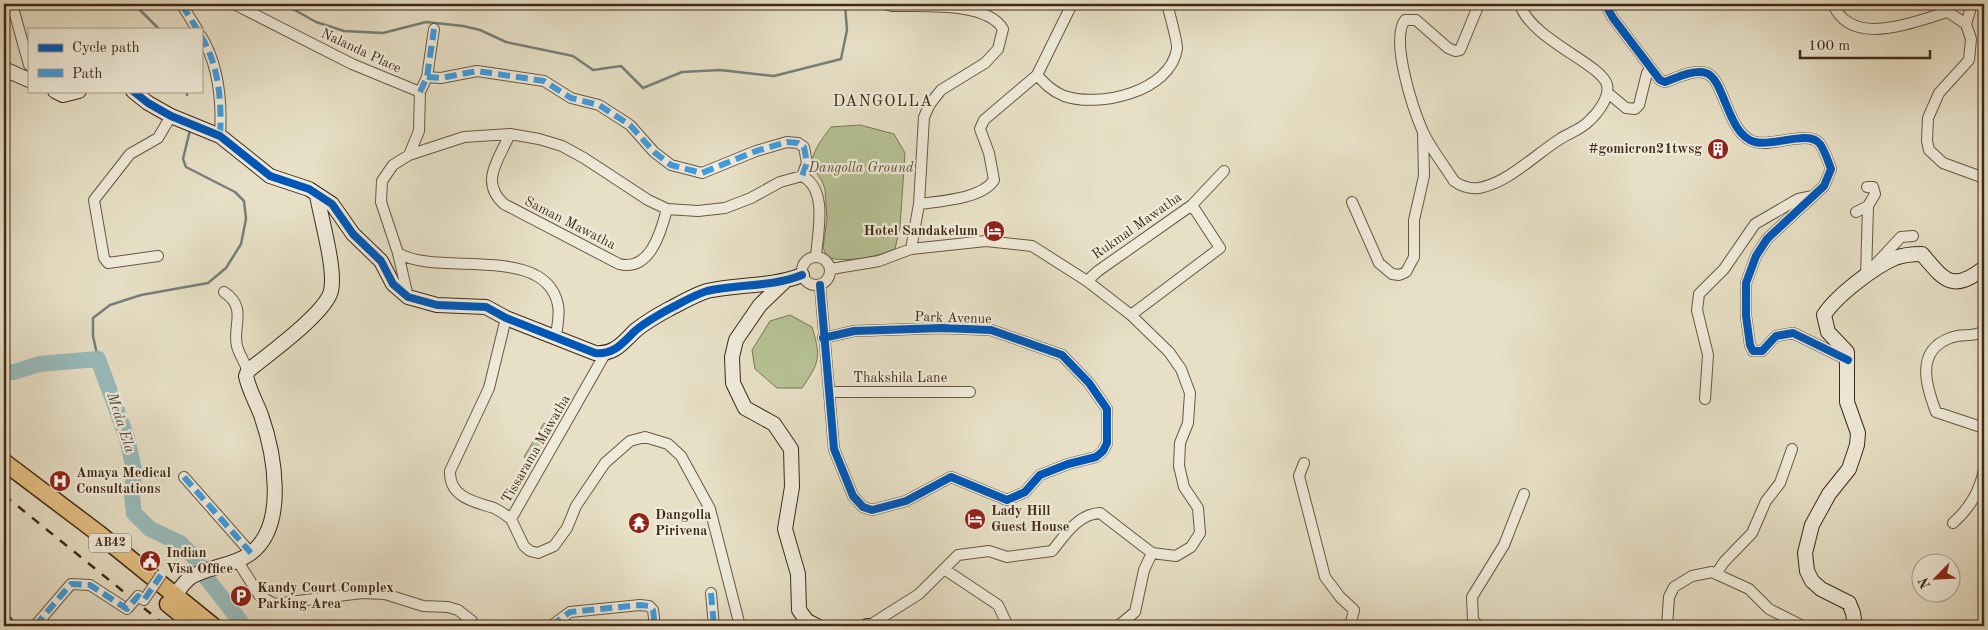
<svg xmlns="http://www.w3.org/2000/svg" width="1988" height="630" viewBox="0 0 1988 630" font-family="'Old Standard TT',serif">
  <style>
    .green { fill: #b6c295; stroke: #7c7556 }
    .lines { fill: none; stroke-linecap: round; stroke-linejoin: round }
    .stream { stroke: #75807a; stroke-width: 2.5 }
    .river { stroke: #98bbbc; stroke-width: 16 }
    .street-casing { stroke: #6a5642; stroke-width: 12 }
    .secondary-casing { stroke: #412816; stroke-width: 16 }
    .primary-casing { stroke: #412816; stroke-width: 19 }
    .highway-casing { stroke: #412816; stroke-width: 21 }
    .street { stroke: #efebda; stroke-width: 10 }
    .secondary { stroke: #efebda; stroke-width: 14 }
    .primary { stroke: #e4c083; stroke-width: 16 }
    .highway { stroke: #e4c083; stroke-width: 19 }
    .rail { stroke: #412816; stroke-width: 2.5; stroke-dasharray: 9 9; stroke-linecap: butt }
    .street-bridge-casing { stroke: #6a5642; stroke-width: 12; stroke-linecap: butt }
    .street-bridge { stroke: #efebda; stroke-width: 10 }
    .quiet { stroke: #3f9cdf; stroke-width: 6; stroke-dasharray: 12 6; stroke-linecap: butt }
    .cycleway-casing { stroke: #efebda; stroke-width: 11 }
    .cycleway { stroke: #0057b8; stroke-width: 8 }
    .labels { text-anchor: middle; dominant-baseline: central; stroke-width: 4.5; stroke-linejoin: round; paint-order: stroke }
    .shield { fill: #efebda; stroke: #756251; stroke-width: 1 }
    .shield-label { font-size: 12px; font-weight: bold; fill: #412816 }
    .street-label { font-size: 14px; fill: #412816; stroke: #efebda }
    .poi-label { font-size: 14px; font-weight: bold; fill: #412816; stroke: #efebda; text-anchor: start }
    .park-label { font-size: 14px; font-style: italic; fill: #5e4e36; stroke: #efebda }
    .water-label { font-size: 15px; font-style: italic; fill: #574d40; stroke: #efebda }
    .quarter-label { font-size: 16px; letter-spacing: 1px; fill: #412816; stroke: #efebda }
  </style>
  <rect width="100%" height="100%" fill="#e7e0c6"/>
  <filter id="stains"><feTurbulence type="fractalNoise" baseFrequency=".004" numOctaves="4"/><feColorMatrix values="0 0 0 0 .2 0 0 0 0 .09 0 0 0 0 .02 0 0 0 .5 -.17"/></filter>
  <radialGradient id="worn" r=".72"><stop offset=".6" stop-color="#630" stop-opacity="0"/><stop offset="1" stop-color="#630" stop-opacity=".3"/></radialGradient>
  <path class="green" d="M860,125L894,134L905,153L900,227L895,249C872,258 852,262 828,258L823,248L827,219L825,189L822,181L811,165C813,150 822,139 831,127Z
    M790,315L812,327C821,357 820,362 802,388H777L755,369L752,350L770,321Z
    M544,423L553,428L533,462L524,457Z"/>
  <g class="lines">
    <path class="stream" d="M139,4L140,10L159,29
      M284,4L316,22L344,31L383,33L426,22L463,26L480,30L506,42L573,56L593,70L621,66L643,88L682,72L720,70L774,76L841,59L847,30L845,5L842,4
      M187,91V95
      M98,359L93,336V318L110,305L141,295L208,283L226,268L241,244L246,219L244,201L235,192L186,167L183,159L190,130"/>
    <path class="river" d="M4,372H14L39,364L98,359L127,438L134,470L132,496L134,513L150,529L180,543L196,559L205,576L244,626"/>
    <g class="street-casing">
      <path id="street" d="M12,4L29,65
        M234,4L352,64L420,92
        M885,4L892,6C922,7 986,1 1003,29L998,49L985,63L941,90L930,104L924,117L919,204L911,249
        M1479,4L1460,50L1455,51L1448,48L1416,20H1405C1390,40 1413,109 1423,132C1431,149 1444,165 1454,181C1460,186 1470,189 1479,188C1508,183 1536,154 1560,139C1569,133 1582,129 1589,121C1598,113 1610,97 1607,85C1602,64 1530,39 1520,4
        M1605,4L1613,18L1660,80L1665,82C1676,78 1694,69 1706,73C1725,79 1727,135 1755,142C1774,147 1809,129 1820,144C1825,151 1828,161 1831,169L1824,186L1767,239L1756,256L1746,283V316L1750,345L1753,351H1762L1776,336L1793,333L1848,360
        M1833,4C1852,49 1914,21 1948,12L1966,24L1971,39L1969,60L1939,93L1928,118L1927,141L1929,150L1943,163L1984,178
        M182,5L197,29
        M1966,24L1972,4
        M201,36C219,65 222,103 220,136
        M1037,75C1045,84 1052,91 1064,96C1099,108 1170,92 1177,49C1178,43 1169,12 1167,4
        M427,77L441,78L477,71L544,81L571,98L599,105L630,125L654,152L671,165L702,173L756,151L787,142L798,143L804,147L807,163L802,176
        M1608,93L1626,108L1635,109L1639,105L1647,73L1651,68
        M510,134C499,159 479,182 504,204L619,264C650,272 661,232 667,209
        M409,155L419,131L420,92L427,77L434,29
        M1867,187H1873L1875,194L1868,206
        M1352,202L1379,263L1392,274L1399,275L1406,272L1414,257V220L1424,176L1423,133
        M919,204C940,201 982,199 994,180L989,153L980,129L984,120L1037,75L1072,4
        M1856,212L1868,206L1866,276
        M398,253C437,277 546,243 558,305C560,315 557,327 556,336
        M158,256L108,263L104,258L94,200L130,154L158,138L171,116
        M802 271a14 14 0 1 1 28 0a14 14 0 1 1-28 0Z
        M1874,266L1901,237L1913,236
        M831,269L879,261L911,249L986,241L1032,246L1087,281L1131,315L1169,352L1181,369L1190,393L1188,423L1180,443L1179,466L1184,487L1198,508L1200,533L1191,547L1176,556L1152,553L1144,570L1135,612L1118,626
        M1087,281L1098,271L1192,205L1224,171
        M820,285L834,449L853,496L863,507L872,510L906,501L951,477L1007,500L1025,492L1040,475L1068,464L1096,457L1103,451L1107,443V409L1089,383L1062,355L991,330L942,328L854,331L823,338
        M224,292C248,308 232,326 237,346C239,354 245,363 248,371
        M408,297L398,253L381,202L382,181L393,165L409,155L464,137L510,134L539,139L562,146L584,158L648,200L667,209L698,211L725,208L751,198L780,182L802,176C828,189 818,231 816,256
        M1131,315L1220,248L1192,205
        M506,318L489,388L450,471C449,497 474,502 494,508C500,511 506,515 511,519
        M1984,331C1973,338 1962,333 1950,338C1915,351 1926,386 1936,412L1984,428
        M830,392H970
        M1705,399L1708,355L1697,310L1699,294L1724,269L1755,224L1798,199L1813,196
        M1304,463L1299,476L1325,577L1340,597L1354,610L1350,626
        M184,477L251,553
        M511,519L524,546L530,551L538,553L554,546L567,528L576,506L605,463L630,441L645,437L668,444L681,456L710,509L740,626
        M511,519L605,354
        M1953,523C1970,508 1979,492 1984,470
        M237,560L259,595L274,604L362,593L385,594L423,606L448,607L458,610L472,621L474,626
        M944,569L998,605L1008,626
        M1716,574L1724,562L1752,533L1766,501L1780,483L1792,449
        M711,593L714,626
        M870,625L919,594L958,555L989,551L1007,557L1052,551C1065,535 1078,514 1100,513L1152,553
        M35,626L71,584L90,585L127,609
        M551,626L570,612L640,605L649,606L653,610L655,626
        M1479,626L1473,620L1472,597L1504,545L1524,494
        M1667,626L1669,597L1674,587L1692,576L1712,572L1749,589L1769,609L1803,626"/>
    </g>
    <g class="secondary-casing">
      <path id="secondary" d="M4,69L29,80
        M55,91L63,95L79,91
        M133,91L148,103L171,116L220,136L270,176L309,189L332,204L353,234L381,261L393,284L408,297L437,305L486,307L506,318L595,353C615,355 623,342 636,330C646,322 658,315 669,309C681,303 694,295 707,291C739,284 772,287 802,275
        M784,282L760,305L736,340L732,357L733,383L745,408L774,424L791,449L792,487L785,529L798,574L799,610L807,621L817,626
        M169,604C175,596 182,583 191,577C209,566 234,566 251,553C288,525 274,452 261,415C256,402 249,390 246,376L248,371C267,355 326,313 331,291C336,269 321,219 317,195
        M867,626H880
        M1855,626L1853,613L1849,603L1821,589L1812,581L1807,571L1805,553L1812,525L1829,494L1849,469L1857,445L1858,433L1847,402V352L1828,332L1824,315C1836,296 1874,267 1895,258C1903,255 1913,254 1922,254C1944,280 1952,293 1984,268"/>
    </g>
    <g class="primary-casing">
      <path id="primary" d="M4,462L98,533L213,626
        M168,604L195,626"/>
    </g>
    <g class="highway-casing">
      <path id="highway" d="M4,625L5,626"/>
    </g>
    <use href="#street" class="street"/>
    <use href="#secondary" class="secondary"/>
    <use href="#primary" class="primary"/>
    <use href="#highway" class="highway"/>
    <path class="rail" d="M4,495L166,626"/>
    <g class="street-bridge-casing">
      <path id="street-bridge" d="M127,609L138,596L144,600L161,575"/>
    </g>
    <use href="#street-bridge" class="street-bridge"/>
    <path class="quiet" d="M182,5L197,29
      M201,36C219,65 222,103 220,136
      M427,77L441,78L477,71L544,81L571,98L599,105L630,125L654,152L671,165L702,173L756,151L787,142L798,143L804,147L807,163L802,176
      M420,92L427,77L434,29
      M184,477L251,553
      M711,593L714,626
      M35,626L71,584L90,585L127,609L138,596L144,600L161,575
      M551,626L570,612L640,605L649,606L653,610L655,626"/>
    <g class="cycleway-casing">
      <path id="cycleway" d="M1605,4L1613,18L1660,80L1665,82C1676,78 1694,69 1706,73C1725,79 1727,135 1755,142C1774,147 1809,129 1820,144C1825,151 1828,161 1831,169L1824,186L1767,239L1756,256L1746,283V316L1750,345L1753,351H1762L1776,336L1793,333L1848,360
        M133,91L148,103L171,116L220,136L270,176L309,189L332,204L353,234L381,261L393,284L408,297L437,305L486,307L506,318L595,353C615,355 623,342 636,330C646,322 658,315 669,309C681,303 694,295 707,291C739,284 772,287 802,275
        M820,285L834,449L853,496L863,507L872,510L906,501L951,477L1007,500L1025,492L1040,475L1068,464L1096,457L1103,451L1107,443V409L1089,383L1062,355L991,330L942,328L854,331L823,338"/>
    </g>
    <use href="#cycleway" class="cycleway"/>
  </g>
  <defs>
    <g id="building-disc" transform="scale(1.125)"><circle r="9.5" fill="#8f2418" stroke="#efebda"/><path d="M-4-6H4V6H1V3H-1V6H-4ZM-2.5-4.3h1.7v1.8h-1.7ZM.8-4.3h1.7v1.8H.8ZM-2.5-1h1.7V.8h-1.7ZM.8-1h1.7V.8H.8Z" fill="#fff"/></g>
    <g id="hotel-disc" transform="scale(1.125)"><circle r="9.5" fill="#8f2418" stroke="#efebda"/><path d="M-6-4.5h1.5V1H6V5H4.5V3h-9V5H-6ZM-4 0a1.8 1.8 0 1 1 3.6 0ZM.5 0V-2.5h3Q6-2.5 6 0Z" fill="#fff"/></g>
    <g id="hospital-disc" transform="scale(1.125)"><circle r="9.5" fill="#8f2418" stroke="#efebda"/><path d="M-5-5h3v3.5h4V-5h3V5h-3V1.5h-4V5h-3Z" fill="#fff"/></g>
    <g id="temple-disc" transform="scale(1.125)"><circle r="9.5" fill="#8f2418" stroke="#efebda"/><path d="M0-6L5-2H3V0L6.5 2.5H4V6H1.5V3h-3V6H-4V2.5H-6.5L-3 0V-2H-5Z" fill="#fff"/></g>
    <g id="civic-disc" transform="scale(1.125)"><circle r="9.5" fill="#8f2418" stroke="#efebda"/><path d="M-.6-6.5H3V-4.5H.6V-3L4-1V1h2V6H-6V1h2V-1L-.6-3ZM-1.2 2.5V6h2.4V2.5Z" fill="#fff"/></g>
    <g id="parking-disc" transform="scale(1.125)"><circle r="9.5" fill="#8f2418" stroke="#efebda"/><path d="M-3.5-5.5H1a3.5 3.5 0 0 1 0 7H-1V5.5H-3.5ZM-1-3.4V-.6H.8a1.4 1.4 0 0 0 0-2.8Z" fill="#fff"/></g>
  </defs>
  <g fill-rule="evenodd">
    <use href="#building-disc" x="1718" y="149"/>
    <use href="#hotel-disc" x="994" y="231"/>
    <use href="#hospital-disc" x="60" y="481"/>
    <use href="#hotel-disc" x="975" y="519"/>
    <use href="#temple-disc" x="639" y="523"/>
    <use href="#civic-disc" x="150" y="561"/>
    <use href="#parking-disc" x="241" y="596"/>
  </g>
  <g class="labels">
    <rect class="shield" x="89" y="533.5" width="42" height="19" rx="4"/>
    <g class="shield-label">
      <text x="110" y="543">AB42</text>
    </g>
    <g class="street-label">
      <text transform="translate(361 51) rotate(25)">Nalanda Place</text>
      <text transform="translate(570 223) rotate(27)">Saman Mawatha</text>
      <text transform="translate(1137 226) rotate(-35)">Rukmal Mawatha</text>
      <text transform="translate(953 318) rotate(2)">Park Avenue</text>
      <text x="900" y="378">Thakshila Lane</text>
      <text transform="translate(536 449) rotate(-60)">Tissarama Mawatha</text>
    </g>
    <g class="poi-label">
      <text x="1702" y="149" text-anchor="end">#gomicron21twsg</text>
      <text x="978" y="231" text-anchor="end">Hotel Sandakelum</text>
      <text x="76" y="473">Amaya Medical<tspan x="76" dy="16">Consultations</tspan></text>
      <text x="991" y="511">Lady Hill<tspan x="991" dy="16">Guest House</tspan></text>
      <text x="655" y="515">Dangolla<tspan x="655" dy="16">Pirivena</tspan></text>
      <text x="166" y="553">Indian<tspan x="166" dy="16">Visa Office</tspan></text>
      <text x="257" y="588">Kandy Court Complex<tspan x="257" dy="16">Parking Area</tspan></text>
    </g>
    <g class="park-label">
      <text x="861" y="168">Dangolla Ground</text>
    </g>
    <g class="water-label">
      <text transform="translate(120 423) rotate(72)">Meda Ela</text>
    </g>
    <g class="quarter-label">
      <text x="883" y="102">DANGOLLA</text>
    </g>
  </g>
  <rect width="1988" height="630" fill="none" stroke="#e7e0c6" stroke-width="20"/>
  <rect x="5" y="5" width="1978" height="620" fill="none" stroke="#412816" stroke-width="2.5"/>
  <rect x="10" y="10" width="1968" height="610" fill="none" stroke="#412816"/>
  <rect x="28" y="28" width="175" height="65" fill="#efebda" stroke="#a99d8c"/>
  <rect x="38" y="44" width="25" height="8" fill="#0057b8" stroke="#a99d8c"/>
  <text x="72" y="52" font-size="15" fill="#412816">Cycle path</text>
  <rect x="38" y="69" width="25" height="8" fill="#3f9cdf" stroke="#a99d8c"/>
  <text x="72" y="78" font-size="15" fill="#412816">Path</text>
  <g transform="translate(1936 578) rotate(246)"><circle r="24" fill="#efebda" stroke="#a99d8c"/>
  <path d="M0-4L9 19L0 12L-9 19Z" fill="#8f2418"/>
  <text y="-8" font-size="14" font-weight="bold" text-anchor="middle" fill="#412816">N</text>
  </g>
  <path d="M1800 50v8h130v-8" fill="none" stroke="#412816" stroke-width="2.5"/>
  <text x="1808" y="50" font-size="15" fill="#412816" stroke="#efebda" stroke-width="4" paint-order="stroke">100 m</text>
  <rect width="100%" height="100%" filter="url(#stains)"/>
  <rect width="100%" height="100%" fill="url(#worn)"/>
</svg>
